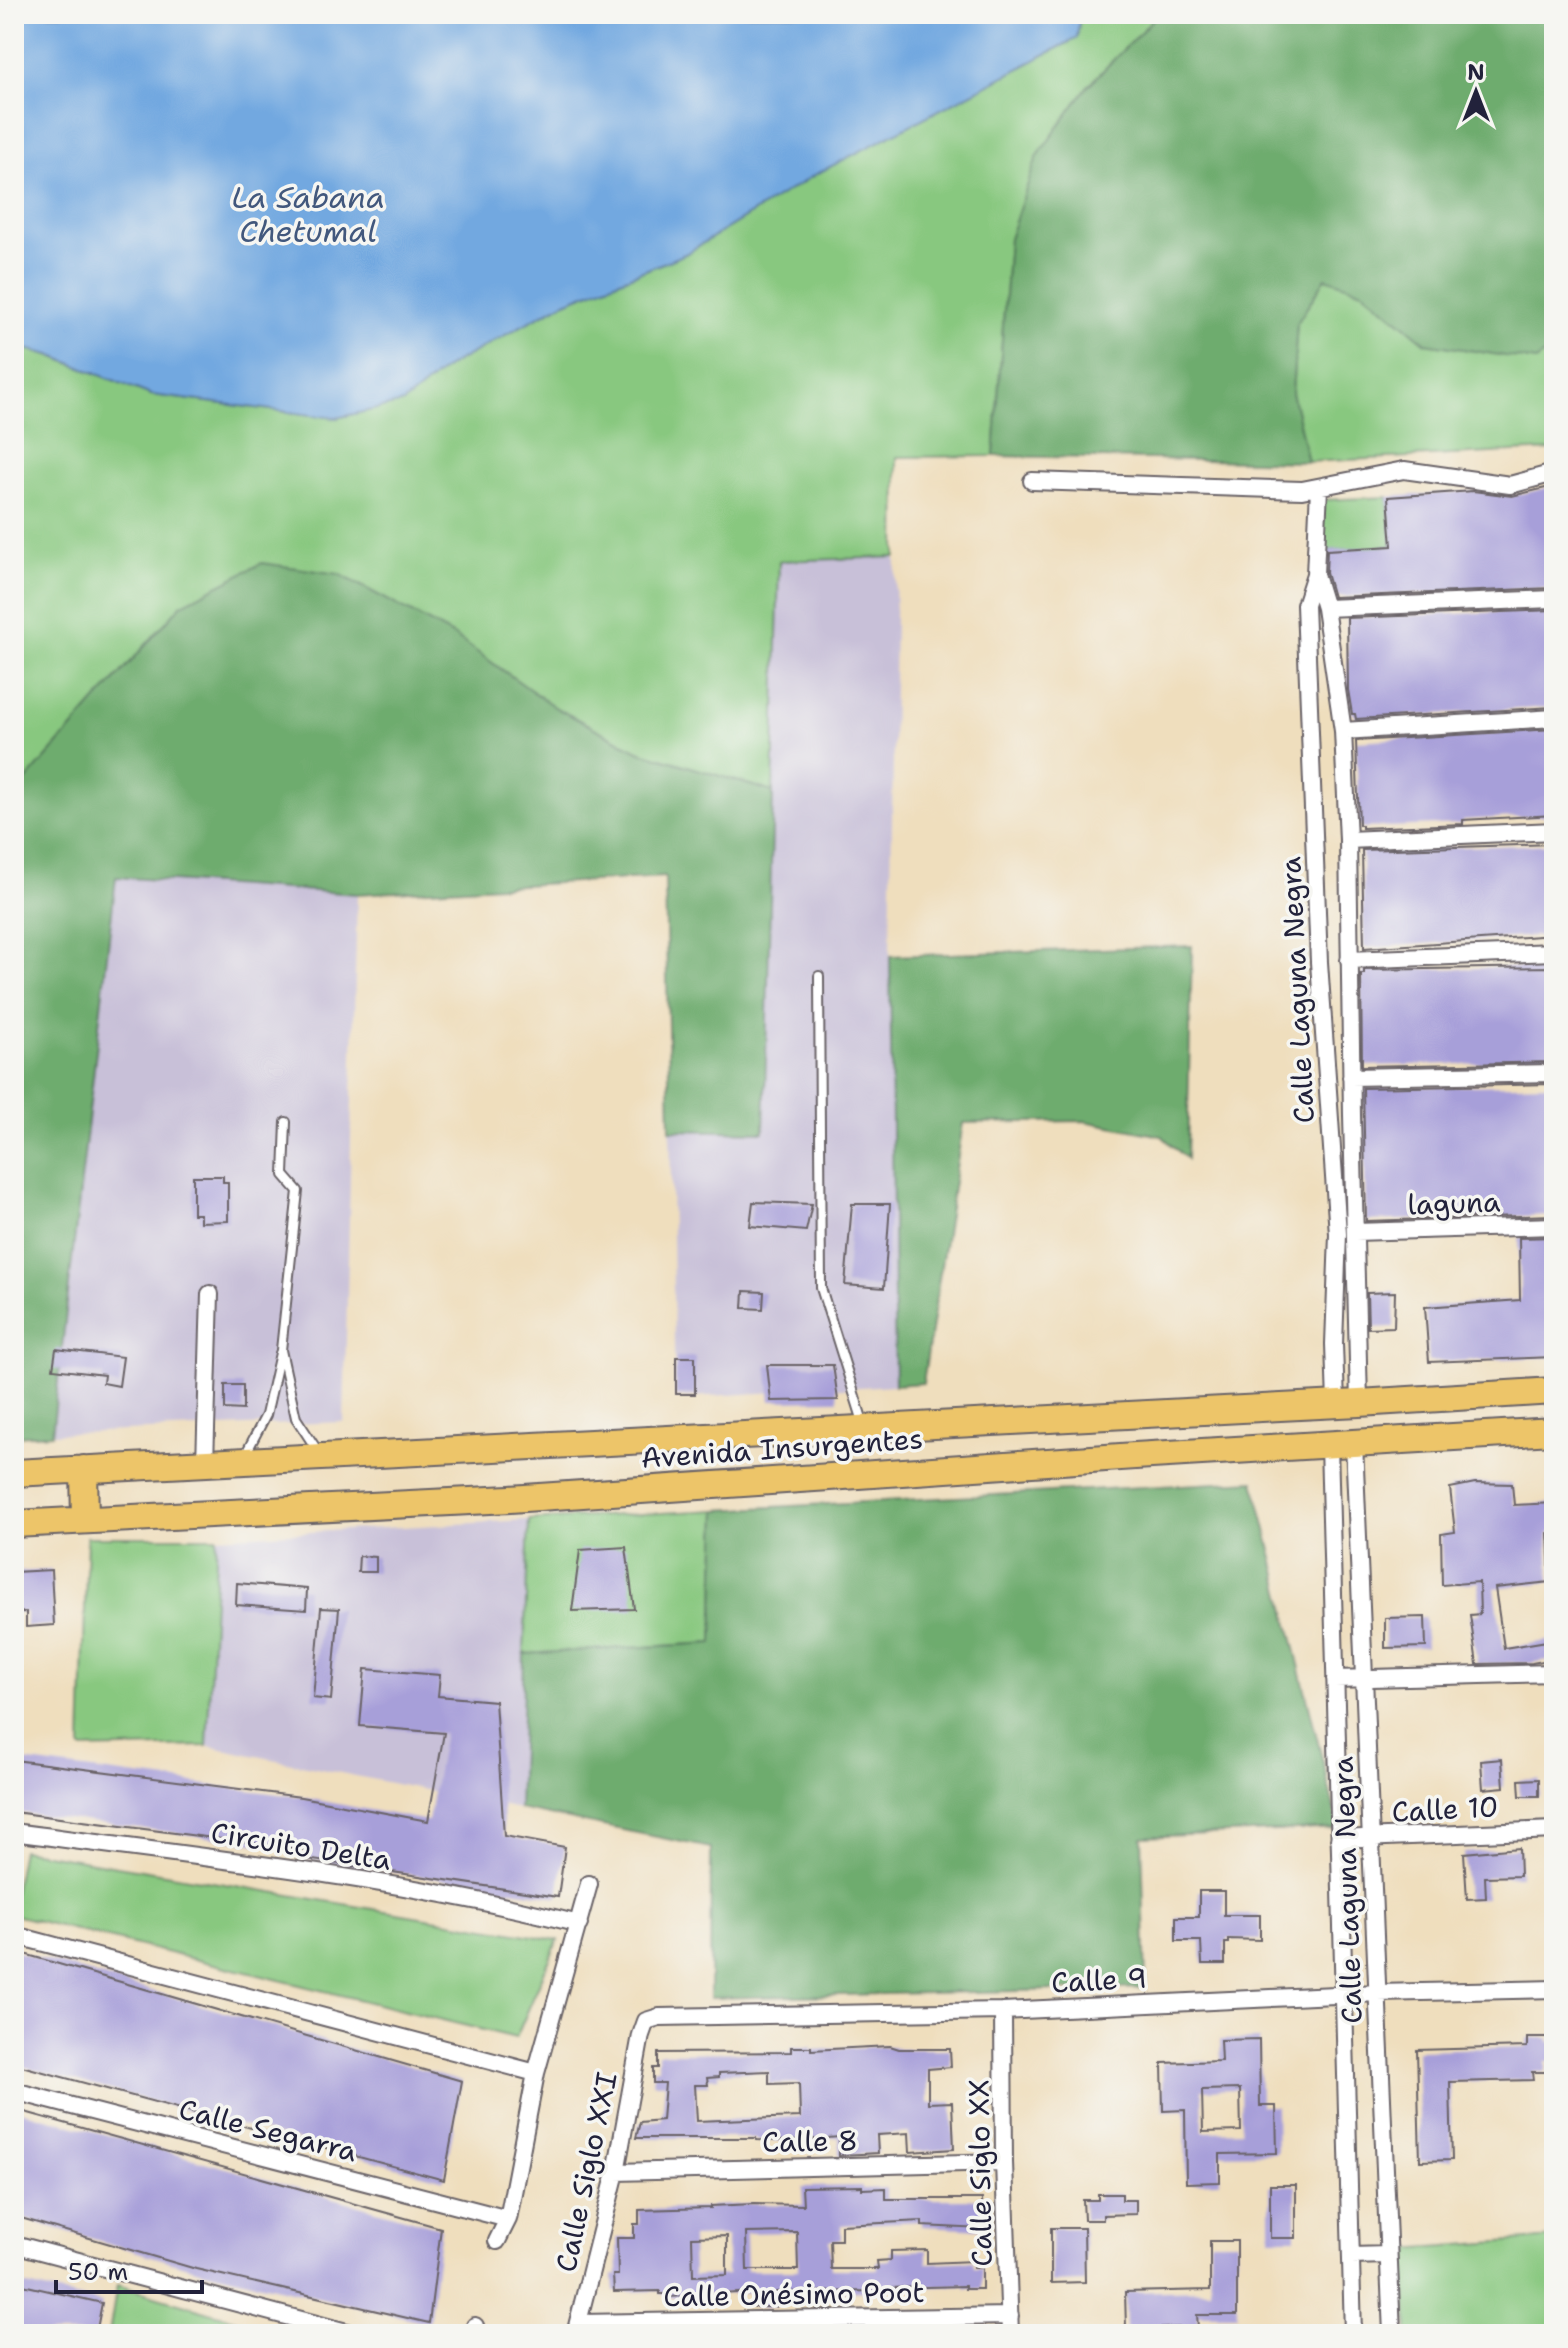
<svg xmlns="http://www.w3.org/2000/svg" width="1568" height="2348" viewBox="0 0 1568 2348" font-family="'Shantell Sans',sans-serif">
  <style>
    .industrial { fill: #c8c0d8 }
    .green { fill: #88c87f; stroke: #55755d; stroke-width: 2 }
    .forest { fill: #6eac6e; stroke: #486754; stroke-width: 2 }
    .water { fill: #72a8e0; stroke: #4a658e; stroke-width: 2 }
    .building { fill: #a79fd9; fill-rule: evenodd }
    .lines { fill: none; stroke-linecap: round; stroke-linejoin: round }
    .service-casing { stroke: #6a6468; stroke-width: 12 }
    .minor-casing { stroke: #6a6468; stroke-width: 20 }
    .primary-casing { stroke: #6a6468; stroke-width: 30 }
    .service { stroke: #fff; stroke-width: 8 }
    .minor { stroke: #fff; stroke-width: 16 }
    .primary { stroke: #edc569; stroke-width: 26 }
    .labels { text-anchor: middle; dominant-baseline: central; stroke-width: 7; stroke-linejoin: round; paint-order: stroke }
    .street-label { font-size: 28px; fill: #22223b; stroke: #f6f6f2 }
    .water-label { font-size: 30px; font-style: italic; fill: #42587d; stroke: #f6f6f2 }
  </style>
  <rect width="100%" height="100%" fill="#f6f6f2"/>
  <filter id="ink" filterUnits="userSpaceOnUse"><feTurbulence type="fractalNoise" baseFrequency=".0125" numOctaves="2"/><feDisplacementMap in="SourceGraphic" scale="16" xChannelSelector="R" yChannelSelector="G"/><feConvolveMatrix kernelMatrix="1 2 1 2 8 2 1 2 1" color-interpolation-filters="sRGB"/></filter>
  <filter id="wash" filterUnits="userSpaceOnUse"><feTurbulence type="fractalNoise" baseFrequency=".006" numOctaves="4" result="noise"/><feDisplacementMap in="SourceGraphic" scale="32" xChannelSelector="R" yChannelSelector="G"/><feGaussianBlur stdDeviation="1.8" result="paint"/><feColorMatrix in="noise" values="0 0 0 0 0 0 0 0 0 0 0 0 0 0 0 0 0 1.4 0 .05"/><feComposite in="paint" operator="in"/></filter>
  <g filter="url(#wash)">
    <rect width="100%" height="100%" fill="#efdebd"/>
    <path class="industrial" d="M896,557L890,956L895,1385L675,1398L670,1130L764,1132L779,561Z
      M116,877L357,894L344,1422L52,1434Z
      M529,1520L519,1809L207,1746L217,1537Z"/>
    <path class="green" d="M1080,14H1158L1087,87L1009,239L994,456L897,457L896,557L779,561L773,792L638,751L556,708L453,635L339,574L182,604L14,794V346L49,355L151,395L336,418L403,403L447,367L563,303L685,254L816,174L1077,38Z
      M1326,277L1363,291L1427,343L1536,361L1554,347V450L1308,462L1292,393L1297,323Z
      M1388,497L1392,546L1323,551L1322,500Z
      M717,1510L713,1643L524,1654L529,1520Z
      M87,1537H217L207,1746L81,1749Z
      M22,1850L557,1940H558L516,2038L14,1915V1893Z
      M1554,2238V2334H1408L1405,2249Z
      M117,2285L285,2334H109Z"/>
    <path class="forest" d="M1158,14H1554V347L1536,361L1426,343L1363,291L1326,278L1297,323L1292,393L1308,462L994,456L1009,239L1037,157L1087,87Z
      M262,563L339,574L453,635L556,708L638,751L773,792L764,1132L670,1130L665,877L357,894L116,877L52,1434L14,1436V794L182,604Z
      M1192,946L1187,1159L1162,1136L1084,1121L963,1123L923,1383L895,1385L890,956Z
      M1254,1481L1339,1828L1142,1837L1146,1988L710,1998L711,1848L519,1809L524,1654L713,1643L717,1510Z"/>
    <path class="water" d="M14,14H1080L1077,38L816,174L685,254L563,303L447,367L403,403L336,418L151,395L50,355L14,346Z"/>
    <g id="blocks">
      <path class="building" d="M1554,486V588L1333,597L1326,573L1327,550L1392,546L1388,497L1473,491L1512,496Z
        M1554,610V707L1356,719L1355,714H1352L1348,690L1347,618Z
        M1554,729V815L1463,820V824L1362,828V825H1359L1356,741Z
        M1554,844V935L1364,948L1362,850Z
        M1554,967V1062L1362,1066L1361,974H1364V970Z
        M1554,1084V1215L1366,1221L1363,1088Z
        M193,1176H223V1182H228V1221L200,1222V1214H193Z
        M753,1202L812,1204L806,1231L750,1226Z
        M852,1204H890L884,1288L845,1285Z
        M1554,1237V1357L1429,1362L1425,1307L1520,1300L1519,1238Z
        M744,1291L764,1292L763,1309L743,1308Z
        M1395,1292L1394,1327L1368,1328L1367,1293Z
        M56,1349L123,1357L119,1386L103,1383L104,1375L53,1369Z
        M676,1357H695V1394H676Z
        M767,1365H833L838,1400L771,1401Z
        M225,1385H243V1410L225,1409Z
        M1475,1483L1512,1484L1514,1505L1554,1503V1532L1548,1533L1550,1582L1495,1588L1504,1648L1553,1640L1554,1659L1532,1663L1477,1664L1470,1615L1480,1614L1479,1582L1442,1585L1441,1534L1455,1532L1450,1488Z
        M626,1547L634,1609L572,1611L580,1550Z
        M359,1556L376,1557V1572H358Z
        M51,1570L54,1625L26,1627V1612L14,1613V1572Z
        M237,1583L307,1589L306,1610L236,1605Z
        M321,1608L339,1609L331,1700L313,1698Z
        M1425,1617L1426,1647L1385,1648V1618Z
        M365,1669L440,1675L438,1696L495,1701L504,1836L565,1847L558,1897L306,1859V1850L14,1812V1760L301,1797L428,1821L444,1733L360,1726Z
        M1502,1759L1504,1787L1483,1789L1481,1761Z
        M1539,1779V1796H1520L1519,1780Z
        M1519,1848L1520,1876L1485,1877L1486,1898L1467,1899L1464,1853Z
        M1199,1891H1224V1915H1260V1940L1228,1939V1943H1225V1964H1202L1201,1941H1176V1917H1199Z
        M14,1951L462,2081L444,2180L14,2064Z
        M1527,2038H1549V2042H1554V2062H1546V2072H1532L1533,2080L1450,2082L1452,2160L1420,2161L1417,2050L1527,2047Z
        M1259,2039L1260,2106H1276L1277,2153L1220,2154V2182L1186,2183L1185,2110L1163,2111L1162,2063L1221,2061L1220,2040ZM1240,2089L1241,2131L1203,2132L1202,2090Z
        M890,2046L899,2049H950L951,2067L928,2069V2103L952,2102L954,2149L910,2152L909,2133L877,2135L878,2153L861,2154L839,2155V2137L790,2141L756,2140V2138H636L640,2122L662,2120L665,2083H653V2068H658V2053L791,2052V2047H811V2050ZM769,2071V2084L799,2083L800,2117L697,2121L695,2085H708L707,2078L719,2077V2073Z
        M14,2109L441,2228L429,2323L196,2269L14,2216Z
        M1270,2185H1296V2238H1270Z
        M862,2186V2189L886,2188V2199H982L983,2229L922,2226V2221L841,2225V2240H830L831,2269H878L877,2261L891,2260V2251L927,2250V2263L973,2261L974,2268H982V2289H965V2286L888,2288V2291L776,2292V2307H754V2292L669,2297V2294H660V2291L614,2292L613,2275H618L617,2238H634V2224H639V2210L711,2208V2206L754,2204L803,2205L802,2187ZM797,2232L798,2270H747L746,2233ZM727,2236V2275L693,2276L692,2237Z
        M1098,2194H1122V2200H1136V2214L1103,2215V2220H1084L1083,2200H1098Z
        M1051,2228H1084L1085,2282L1051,2283Z
        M1210,2241H1237V2315H1197L1198,2327L1126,2329L1125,2292L1210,2290Z
        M14,2283L102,2303L96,2334H14Z"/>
    </g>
  </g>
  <g filter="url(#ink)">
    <use href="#blocks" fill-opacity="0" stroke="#6a6468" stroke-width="2"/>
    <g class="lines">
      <g class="service-casing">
        <path id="service" d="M819,976L821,1288L864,1425
          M286,1122L284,1175L298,1191L281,1350L296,1418L319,1453
          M244,1457L266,1415L280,1353"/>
      </g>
      <g class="minor-casing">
        <path id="minor" d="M1032,481L1302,490L1404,470L1510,485L1554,473
          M1319,488L1315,574L1305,605L1319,962L1338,1234L1334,1344L1336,1404
          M1315,575L1325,608L1343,731L1348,840L1352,1115L1359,1403
          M1325,608L1554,599
          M1343,731L1554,718
          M1348,840L1554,831
          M1349,960L1554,952
          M1351,1077L1554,1073
          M1355,1232L1554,1226
          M1354,1443L1392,2334
          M1329,1445L1353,2334
          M205,1463L210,1294
          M1335,1679L1554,1673
          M14,1832C203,1858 395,1877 579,1924
          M1339,1839L1554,1830
          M14,1935L536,2073
          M1003,2011L1004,2162L1010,2334
          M14,2091L508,2219
          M616,2172L1004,2162
          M497,2241L508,2219L536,2073L589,1884
          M14,2244L354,2334
          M1351,2256L1388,2255
          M580,2323L1010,2316
          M474,2334L475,2326
          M575,2334L616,2172L641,2035L646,2021L659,2017L1003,2011L1377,1993L1554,1989"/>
      </g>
      <g class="primary-casing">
        <path id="primary" d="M84,1469L85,1520
          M14,1473L1359,1403L1554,1391
          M14,1524L510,1499L1135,1456L1554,1431"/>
      </g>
      <use href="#service" class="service"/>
      <use href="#minor" class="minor"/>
      <use href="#primary" class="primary"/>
    </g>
  </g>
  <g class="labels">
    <g class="street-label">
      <text transform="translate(1297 990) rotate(-93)">Calle Laguna Negra</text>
      <text transform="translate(1454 1203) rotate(-2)">laguna</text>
      <text transform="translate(782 1448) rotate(-4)">Avenida Insurgentes</text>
      <text transform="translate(1445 1809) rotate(-3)">Calle 10</text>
      <text transform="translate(301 1846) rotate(9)">Circuito Delta</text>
      <text transform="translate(1347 1890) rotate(-92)">Calle Laguna Negra</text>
      <text transform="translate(1099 1980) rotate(-3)">Calle 9</text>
      <text transform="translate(268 2130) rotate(14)">Calle Segarra</text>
      <text transform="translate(810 2141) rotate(-1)">Calle 8</text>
      <text transform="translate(586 2172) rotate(-78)">Calle Siglo XXI</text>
      <text transform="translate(980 2173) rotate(-91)">Calle Siglo XX</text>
      <text transform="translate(794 2294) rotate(-1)">Calle Onésimo Poot</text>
    </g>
    <g class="water-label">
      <text x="308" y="197">La Sabana<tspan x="308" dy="34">Chetumal</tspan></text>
    </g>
  </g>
  <rect width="1568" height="2348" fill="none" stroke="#f6f6f2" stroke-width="48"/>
  <g transform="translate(1476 92)" stroke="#f6f6f2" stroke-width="6" paint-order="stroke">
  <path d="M0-6L14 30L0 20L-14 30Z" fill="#22223b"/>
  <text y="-12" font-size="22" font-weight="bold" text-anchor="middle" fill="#22223b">N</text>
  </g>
  <path d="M56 2280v12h146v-12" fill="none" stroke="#22223b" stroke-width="4"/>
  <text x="68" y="2280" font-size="24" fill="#22223b" stroke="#f6f6f2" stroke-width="6" paint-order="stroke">50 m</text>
</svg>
